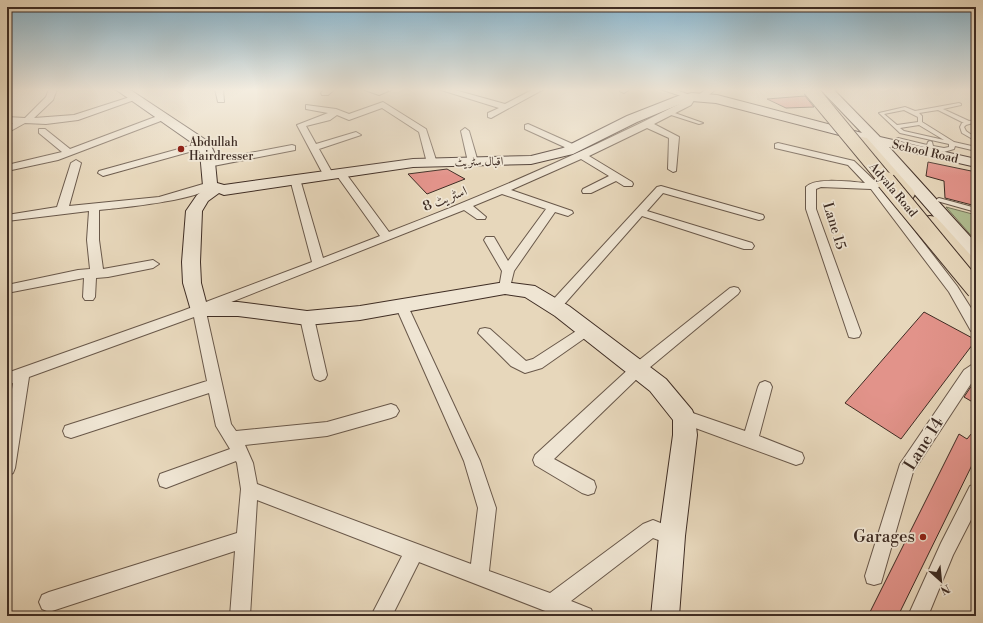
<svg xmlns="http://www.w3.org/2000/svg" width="983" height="623" viewBox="0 0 983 623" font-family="'Libre Bodoni',Amiri,serif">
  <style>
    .green { fill: #b1bf93; stroke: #78765c }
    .building { fill: #e2938a; stroke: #3f2d24 }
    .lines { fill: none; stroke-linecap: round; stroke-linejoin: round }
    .lane-casing { stroke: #69584a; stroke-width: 2 }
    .street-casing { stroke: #69584a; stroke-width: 2 }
    .secondary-casing { stroke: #3f2d24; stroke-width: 2 }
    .primary-casing { stroke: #3f2d24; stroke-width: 2 }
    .lane { fill: #efe5d3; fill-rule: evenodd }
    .street { fill: #efe5d3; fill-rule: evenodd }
    .secondary { fill: #efe5d3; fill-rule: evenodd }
    .primary { fill: #e7d7bb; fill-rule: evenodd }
    .primary-bridge-far1-casing { stroke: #3f2d24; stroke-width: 16; stroke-linecap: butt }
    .primary-bridge-casing { stroke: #3f2d24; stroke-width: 20; stroke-linecap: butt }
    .primary-bridge-far1 { stroke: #e7d7bb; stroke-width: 14 }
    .primary-bridge { stroke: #e7d7bb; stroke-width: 18 }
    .poi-dot { fill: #8f2418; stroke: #efe5d3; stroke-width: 1.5 }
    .labels { text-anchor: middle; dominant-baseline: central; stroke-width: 3.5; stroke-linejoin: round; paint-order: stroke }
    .far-poi-label { font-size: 12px; fill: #3f2d24; stroke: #efe5d3; text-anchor: start }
    .far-street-label { font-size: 12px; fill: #3f2d24; stroke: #efe5d3 }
    .street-label { font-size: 14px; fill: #3f2d24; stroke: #efe5d3 }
    .near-street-label { font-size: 17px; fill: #3f2d24; stroke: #efe5d3 }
    .near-poi-label { font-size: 17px; fill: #3f2d24; stroke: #efe5d3; text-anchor: end }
  </style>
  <rect width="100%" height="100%" fill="#e7d7bb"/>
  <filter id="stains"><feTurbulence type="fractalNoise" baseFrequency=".005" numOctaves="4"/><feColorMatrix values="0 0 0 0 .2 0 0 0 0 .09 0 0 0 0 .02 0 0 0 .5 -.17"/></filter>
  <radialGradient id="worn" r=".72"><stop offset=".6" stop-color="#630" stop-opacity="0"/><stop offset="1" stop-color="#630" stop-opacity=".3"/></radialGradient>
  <path class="green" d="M946,207L976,215V241Z"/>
  <path class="building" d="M805,96L814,107L786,108L767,99Z
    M928,162L976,172V206L945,198L944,181L926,176Z
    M447,169L465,179L427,194L408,174Z
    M924,312L976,340L901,439L845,403Z
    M976,379V404L964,397Z
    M976,428V457L898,616H868L959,434L967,439Z"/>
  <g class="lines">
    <g class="lane-casing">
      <path id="lane" d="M959,103L961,104V105L943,109L969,121L976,120V122L966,125L964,127L966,131L976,138V141L962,133L960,127L962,123H964L938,110L919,113L922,116V122L954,142L976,147V151L955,146L954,149L944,152L896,140V139L898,138L927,145L928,142L930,141L932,142L933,146L944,148L949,147V144L900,133L879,113L905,107L915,111ZM904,110L918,117V122L897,125L884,114ZM919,125L944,140L904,131L900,128Z
        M668,112H672L703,123L699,124L668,114Z
        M939,198L976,208V212L937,201V199Z"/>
    </g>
    <g class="street-casing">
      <path id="street" d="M49,89H57L53,100L34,118L74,115L130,97H133L137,99L78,120L46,124L25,123L7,133V126L13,123H7V117L25,118L46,97Z
        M215,89H223L224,102H218Z
        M325,89H335L328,95H322L321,93Z
        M362,89H393L379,95Z
        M438,89H451L505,104L534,89H544L491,118L488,117V113L499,108Z
        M621,89H630L624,93L620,91Z
        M660,89H673L696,97L691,105L654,124L679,137L676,171L673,172L668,169L669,138L647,128L589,156L632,182L633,184L632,186H624L616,181L591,193H583L582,191L583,189L609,176L581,159L511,190L572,211L573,213L568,216L555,212L514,271L509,291H501L499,288L502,271L484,240L486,237H494L508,261L546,209L502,194L473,206L486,217L485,219H477L464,210L206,312L231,424L236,431L327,422L391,404L396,406L399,411L396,416L391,418L327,436L245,445L253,463L257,484L471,564L478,508L464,461L395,305L396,302H406L480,461L496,508L489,571L550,593L643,524L653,520L678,530L681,536L678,542L672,545L653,538L571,601L591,609L594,616H558L419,562L392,616H371L402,556L257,500L250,616H230L235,551L49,612L42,609L39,602L42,595L49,592L237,533L241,489L237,463L236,461L166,488L160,486L158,480L160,474L230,449L216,426L209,393L71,438L65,436L63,431L65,426L71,424L207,381L194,317L29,377L15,468L13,473L7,476V420L13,383L7,385V373L182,311L312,262L290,179L291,177L295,176L300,179L323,258L380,236L335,173L336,171H344L389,232C490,193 589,150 685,101L687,98Z
        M707,89H716L704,99H698V95Z
        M383,102L426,129L437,163L435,165H429L427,163L419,132L382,108L349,120L337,115L330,120L306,126L316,144L356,132L361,135L319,149L333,174L332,176H324L297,125L328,113L306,109V105L336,109L349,114Z
        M163,114L166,115V119L58,160L7,171V165L62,152L39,133V129H45L70,149Z
        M528,124L577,146L579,148L577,150H571L525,129V125Z
        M465,128L469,131L478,162L476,164L473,165L468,162L461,131Z
        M204,142L209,145L207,147L103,176L98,173L99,171Z
        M778,143L854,161L878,184L957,286L976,316V332L971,331L949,292L871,189L821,187L816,189V209L861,333L859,337L854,338L849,337L806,209V187C815,177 851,182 865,183L848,165L775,148V144Z
        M292,145L295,146V150L208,167L203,164L208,161Z
        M76,160L81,163L69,206L159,197L210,182L215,185C202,200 121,208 99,210V240L103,269L153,260L159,264L153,268L108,277L96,278L95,297L93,300H85L83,297L84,278L7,293V285L78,270L90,269L87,240L89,211L7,221V215L57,207L71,163Z
        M661,186L763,215L764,217L763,219L759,220L663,193L647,211L752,243L754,246L752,249H744L642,216L560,309H550L549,306L550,303L657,187Z
        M734,287L738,288L740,291L738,294L643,373L554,459L594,481L596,487L594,493L588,495L582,493L535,465L533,460L535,455L633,365L730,288Z
        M307,313L312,315L314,318L327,375L325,379L320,381L315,379L313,375L300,318L302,315Z
        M587,324L592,325L594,329L592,333L542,368L525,373L511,366L478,333L480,329L485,328L490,329L526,361L533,359Z
        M976,362V376L913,472L881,583L874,585L867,583L865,576L900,464L964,370Z
        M765,381L770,383L772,387L759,436L802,453L804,458L802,463L796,465L679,422L676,417L679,412L684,410L745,431L758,387L760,383Z
        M976,484V510L953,555L928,616H908L941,543L970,486Z"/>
    </g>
    <g class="secondary-casing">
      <path id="secondary" d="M115,89H129L209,142L214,152L217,183L224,185L413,159L531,156L563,148L627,116L678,96L692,93L717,95L862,133L820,89H833L880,137L976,159V167L889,147L976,243V260L970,258L870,143L716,103L692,101L685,102L637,122L573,154L531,164L413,167L224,195L219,193L208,201L202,211L200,262L201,283L206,302H238L307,311L360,306L505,282L535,286L569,306L666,379L692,410L695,417L697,435L685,536L679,616H651L659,536L673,435V420L650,391L555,316L525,297L505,294L360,320L307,325L238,316H199L192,314L183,283L182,262L186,211L197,195L205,189L203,186L200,152L198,147Z"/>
    </g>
    <g class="primary-casing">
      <path id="primary" d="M862,137L867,138L913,190L915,194L913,198L907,199L901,198L855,141L857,138Z
        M930,216L936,217L976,261V280L969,278L924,225L921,221L924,217Z"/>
    </g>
    <use href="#lane" class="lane"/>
    <use href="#street" class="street"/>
    <use href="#secondary" class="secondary"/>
    <use href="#primary" class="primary"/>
    <g class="primary-bridge-far1-casing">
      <path id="primary-bridge-far1" d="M810,89L887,182"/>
    </g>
    <g class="primary-bridge-casing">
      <path id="primary-bridge" d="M886,181L976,290"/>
    </g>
    <use href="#primary-bridge-far1" class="primary-bridge-far1"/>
    <use href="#primary-bridge" class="primary-bridge"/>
  </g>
  <linearGradient id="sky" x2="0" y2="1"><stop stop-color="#87b6d0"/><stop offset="0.51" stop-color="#f4ede0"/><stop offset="1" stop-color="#f4ede0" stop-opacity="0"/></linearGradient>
  <rect width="983" height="176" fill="url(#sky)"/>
  <g class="poi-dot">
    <circle cx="181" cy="149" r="4"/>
    <circle cx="923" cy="537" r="4"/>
  </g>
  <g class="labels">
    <g class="far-poi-label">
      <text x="189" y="142">Abdullah<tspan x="189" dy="14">Hairdresser</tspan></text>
    </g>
    <g class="far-street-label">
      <text transform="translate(925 152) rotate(13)">School Road</text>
      <text transform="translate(479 162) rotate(-1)">اقبال سٹریٹ</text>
      <text transform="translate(893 190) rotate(50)">Adyala Road</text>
    </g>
    <g class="street-label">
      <text transform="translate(445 199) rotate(-22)">اسٹریٹ 8</text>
      <text transform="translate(834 226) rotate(73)">Lane 15</text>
    </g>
    <g class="near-street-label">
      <text transform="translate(924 444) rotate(-58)">Lane 14</text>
    </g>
    <g class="near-poi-label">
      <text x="915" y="537">Garages</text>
    </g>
  </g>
  <rect width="983" height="623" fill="none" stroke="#e7d7bb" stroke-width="24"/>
  <rect x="8" y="8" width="967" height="607" fill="none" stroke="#3f2d24" stroke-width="2"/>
  <rect x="12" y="12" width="959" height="599" fill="none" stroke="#3f2d24"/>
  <g transform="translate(941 581) rotate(153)" stroke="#efe5d3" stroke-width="3" paint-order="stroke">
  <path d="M0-3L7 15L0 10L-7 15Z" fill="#3f2d24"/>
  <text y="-6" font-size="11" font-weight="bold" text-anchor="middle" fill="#3f2d24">N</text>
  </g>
  <rect width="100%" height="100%" filter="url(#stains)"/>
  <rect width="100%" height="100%" fill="url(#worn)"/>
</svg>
